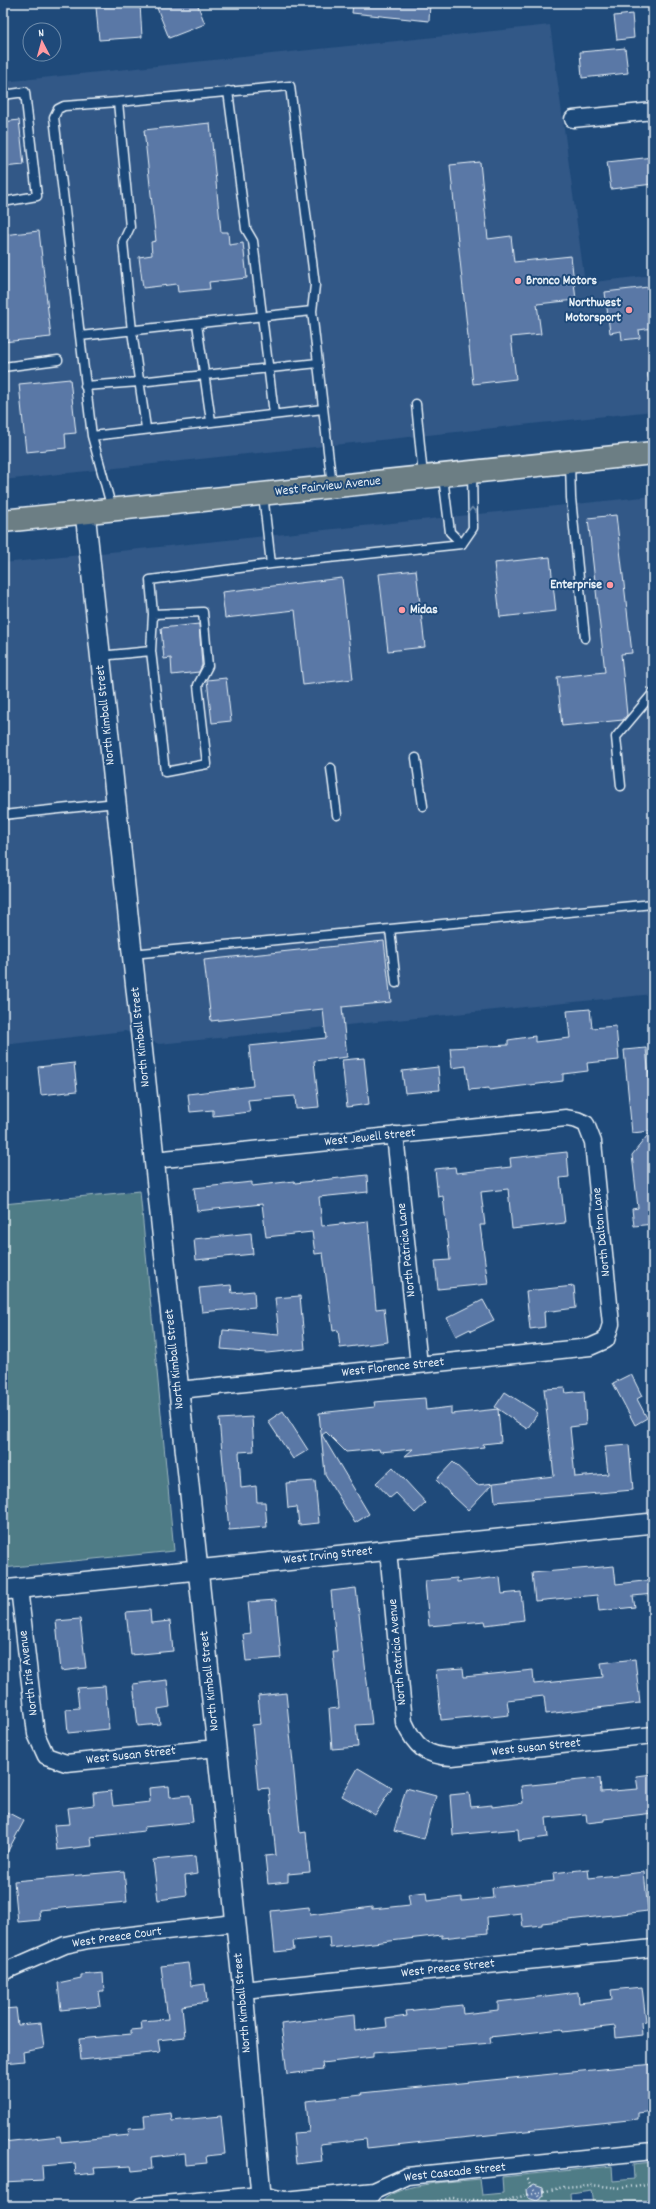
<svg xmlns="http://www.w3.org/2000/svg" width="656" height="2209" viewBox="0 0 656 2209" font-family="Dekko,sans-serif">
  <style>
    .built { fill: #315887 }
    .green { fill: #507c86; stroke: #9cb6bf }
    .building { fill: #5a78a6; stroke: #e8f1f8 }
    .lines { fill: none; stroke-linecap: round; stroke-linejoin: round }
    .service-casing { stroke: #e8f1f8; stroke-width: 11 }
    .minor-casing { stroke: #e8f1f8; stroke-width: 19 }
    .tertiary-casing { stroke: #e8f1f8; stroke-width: 22 }
    .primary-casing { stroke: #e8f1f8; stroke-width: 25 }
    .path { stroke: #e8f1f8; stroke-width: 2.5; stroke-dasharray: 1 3; stroke-linecap: butt }
    .service { stroke: #1f4a7a; stroke-width: 8 }
    .minor { stroke: #1f4a7a; stroke-width: 16 }
    .tertiary { stroke: #1f4a7a; stroke-width: 19 }
    .primary { stroke: #6c7e84; stroke-width: 22 }
    .oneway { stroke: #6f8dac }
    .poi-dot { fill: #ff9aa2; stroke: #1f4a7a; stroke-width: 1.5 }
    .labels { text-anchor: middle; dominant-baseline: central; stroke-width: 4; stroke-linejoin: round; paint-order: stroke }
    .poi-label { font-size: 13px; font-weight: bold; fill: #e8f1f8; stroke: #1f4a7a; text-anchor: start }
    .street-label { font-size: 13px; fill: #e8f1f8; stroke: #1f4a7a }
  </style>
  <rect width="100%" height="100%" fill="#1f4a7a"/>
  <filter id="ink" filterUnits="userSpaceOnUse"><feTurbulence type="fractalNoise" baseFrequency=".025" numOctaves="2"/><feDisplacementMap in="SourceGraphic" scale="8" xChannelSelector="R" yChannelSelector="G"/><feConvolveMatrix kernelMatrix="1 2 1 2 8 2 1 2 1" color-interpolation-filters="sRGB"/></filter>
  <g filter="url(#ink)">
    <path class="built" d="M550,25L585,283L653,275V411L3,480V82Z
      M653,496V994L159,1044L125,1031L3,1045V563Z"/>
    <path class="green" d="M140,1191L174,1551L3,1568V1204Z
      M653,2162V2200L593,2206L591,2190L570,2193L571,2206H461L460,2203L439,2206H379C390,2182 456,2182 480,2179L482,2195L503,2193L502,2177L612,2166L613,2181L634,2179L633,2164Z"/>
    <path class="building" d="M155,3H197L205,24L169,38Z
      M353,3H430L429,21L352,13Z
      M140,4L142,37L99,40L96,7Z
      M632,14L634,38L617,40L614,16Z
      M625,48L628,73L582,78L580,52Z
      M19,120L24,165L3,167V122Z
      M210,123L221,232H228L229,245L243,243L247,278L209,282L210,289L178,292L177,284L143,288L139,257L152,255L151,242L156,241L144,130Z
      M653,157V184L611,189L607,162Z
      M480,162L488,239L511,236L514,262L571,256L576,300L537,304L541,334L511,337L516,379L473,384L450,165Z
      M39,231L51,337L3,342V235Z
      M648,287L652,328L639,330L640,338L622,340L621,331L610,333L605,292Z
      M70,379L76,433L65,434L66,448L26,452L19,384Z
      M616,515L632,653L621,654L627,715L623,720L562,726L557,677L605,672L588,518Z
      M550,557L556,611L500,617L494,563Z
      M416,570L425,647L388,651L379,574Z
      M342,578L353,679L303,685L295,610L225,618L222,592Z
      M199,624L202,665L199,672L172,675L171,658L164,659L161,628Z
      M226,678L231,721L212,723L207,680Z
      M384,941L391,1002L342,1007L347,1057L314,1061L319,1107L296,1109L295,1096L248,1100L250,1112L213,1116V1110L190,1112L188,1094L253,1086L249,1046L326,1038L323,1009L211,1021L204,960Z
      M590,1009L592,1028L616,1026L619,1060L587,1063L588,1071L563,1074V1081L489,1090V1088L469,1090L466,1066L452,1068L450,1048L508,1045V1040L535,1036V1042L570,1038L567,1011Z
      M646,1048L650,1087L653,1086V1224L634,1226L632,1209L638,1208L632,1155L651,1131L632,1133L624,1050Z
      M364,1058L369,1104L347,1107L342,1060Z
      M74,1063L77,1091L41,1095L38,1067Z
      M438,1067L440,1090L405,1093L402,1071Z
      M567,1152L569,1177L560,1178L565,1223L512,1229L508,1189L481,1192L485,1225H480L488,1284L438,1289L435,1261L450,1260L443,1196L438,1197L435,1169L455,1167L456,1173L511,1167L510,1158Z
      M367,1175L368,1192L319,1197L322,1226L368,1221L376,1309L384,1308L388,1342L340,1348L338,1330L333,1331L323,1253L315,1254L312,1232L266,1237L262,1204L197,1211L194,1188L252,1182V1186L294,1181L295,1183Z
      M251,1233L253,1254L196,1260L194,1239Z
      M231,1285L232,1293L254,1291L255,1307L202,1312L199,1288Z
      M574,1286L576,1308L544,1312L545,1327L530,1329L526,1291Z
      M300,1296L305,1349L267,1353L221,1349L223,1330L279,1335L275,1298Z
      M483,1300L494,1320L471,1331L470,1329L456,1336L447,1318Z
      M631,1374L642,1396L637,1399L647,1418L635,1425L613,1383Z
      M565,1388L566,1393L584,1391L586,1425L570,1427L575,1477L608,1474L605,1447L629,1445L633,1490L495,1502L493,1483L468,1510L436,1480L453,1462L477,1485L554,1476L544,1389Z
      M505,1392L538,1413L527,1429L498,1409L501,1442L483,1444L484,1447L405,1456L413,1449L380,1452L379,1449L346,1452L326,1432L322,1435L369,1514L355,1523L325,1474L319,1413L375,1407L374,1402L425,1398L426,1410L451,1407V1414L498,1409L495,1407Z
      M283,1411L308,1450L293,1459L268,1421Z
      M252,1417L254,1451L239,1452L241,1488L256,1486L257,1502H265L267,1527L229,1530L219,1419Z
      M393,1467L426,1503L415,1513L396,1493L390,1498L376,1483Z
      M315,1481L319,1523L299,1525L297,1507L288,1508L286,1483Z
      M614,1566L616,1584L653,1580V1594L633,1596L635,1607L599,1611L597,1595L535,1601L532,1573Z
      M500,1577L502,1594L521,1592L524,1620L486,1625L485,1621L429,1626L425,1581L457,1578V1582Z
      M356,1588L372,1724L356,1725L358,1747L332,1749L329,1709L339,1708L333,1652H337L331,1591Z
      M276,1600L281,1658L246,1661L243,1634L251,1633L248,1602Z
      M150,1610L151,1623L170,1621L173,1651L131,1655L126,1612Z
      M80,1619L86,1668L61,1671L56,1621Z
      M635,1659L640,1703L546,1714L544,1696L507,1700L509,1715L491,1717L490,1715L441,1720L436,1670L463,1668L464,1677L533,1670L534,1684L603,1677L601,1663Z
      M167,1680L170,1707L158,1709L160,1724L138,1726L133,1684Z
      M105,1686L109,1729L68,1733L66,1709L79,1708L77,1688Z
      M286,1693L300,1833L306,1832L310,1872L288,1874V1882L268,1884L265,1856L276,1855L274,1836L269,1788L258,1789L252,1725L261,1724L258,1696Z
      M358,1768L392,1788L375,1815L342,1796Z
      M653,1774V1813L604,1819V1821L587,1823L586,1814L546,1818L548,1837L519,1841L518,1829L453,1835L450,1795L469,1793L471,1807L492,1805V1807L523,1803L521,1786L600,1778L601,1792L638,1789L636,1776Z
      M169,1786L170,1797L190,1795L193,1822L144,1827V1831L91,1837L92,1846L57,1850L54,1825L70,1824L68,1808L94,1805L93,1793L111,1791L113,1806L150,1802L149,1788Z
      M406,1788L436,1796L424,1839L394,1831Z
      M3,1810L24,1821L3,1860Z
      M195,1856L197,1874L185,1876L187,1896L158,1900L153,1860Z
      M588,1869L589,1878L644,1872L648,1911L542,1923V1925L523,1927L521,1913L487,1917L488,1933L442,1938V1935L330,1948L329,1937L293,1941L294,1950L275,1952L271,1911L309,1907L310,1915L372,1907V1909L410,1905L408,1894L426,1892L427,1901L462,1897V1901L493,1898L492,1888L554,1881L553,1873Z
      M124,1871L127,1902L39,1910L40,1920L18,1922L14,1881Z
      M188,1963L191,1986L205,1984L207,2002L182,2006L185,2037L158,2040L160,2052L81,2060L79,2039L131,2034V2030L142,2029L141,2021L168,2019L161,1966Z
      M103,1973L104,1991H99L101,2006L61,2010L58,1983L81,1978V1975Z
      M642,1987L646,2021L641,2022L642,2035L616,2038L615,2026L563,2032L562,2029L490,2037L491,2043L373,2053V2057L322,2063L323,2070L287,2074L281,2024L354,2015L355,2031L387,2027L386,2019L407,2016L406,2011L462,2005L463,2014L498,2010V2002L578,1992L579,2003L612,1999L611,1990Z
      M16,2008L18,2025L41,2023L44,2048L23,2052L24,2061L4,2063L3,2009Z
      M653,2064V2111L638,2113V2119L367,2148L366,2139L320,2144L322,2161L296,2164L293,2133L309,2132L306,2101L362,2095L361,2093Z
      M171,2113L172,2121L221,2116L225,2154L206,2156L207,2163L186,2165L185,2153L151,2157L152,2169L132,2171L131,2166L94,2168L95,2173L76,2175L75,2163L42,2166L43,2180L3,2182V2142L60,2136L61,2142L129,2135L128,2129L145,2128L144,2116Z
      M534,2184L543,2187L544,2196L537,2201L528,2198L527,2189Z"/>
    <g class="lines">
      <g class="service-casing">
        <path id="service" d="M228,91L246,229L253,241L274,414
          M3,95L25,92L37,196L3,202
          M197,324L211,421
          M80,336L54,117L58,109L64,106L118,102
          M3,367L58,360
          M653,373V376
          M85,386L139,382L318,363
          M416,404L423,476
          M146,428L132,331L123,242L130,227L118,102L290,86L315,285L312,311
          M92,436L323,409
          M570,462L571,498L585,638
          M443,477L450,532L462,544
          M112,509L92,436L80,336L312,311L332,486
          M462,544L473,528L472,472
          M271,564L462,544
          M151,651L153,614
          M100,656L151,651L165,772L207,764L198,685L208,666L203,612L153,614L150,580L271,564L263,494
          M416,758L423,806
          M331,768L337,815
          M621,786L616,737L653,693
          M3,815L116,803
          M390,929L653,904
          M132,954L390,929L396,983"/>
      </g>
      <g class="minor-casing">
        <path id="minor" d="M573,119L653,111
          M395,1135L419,1365
          M154,1160L566,1118L577,1120L586,1124L593,1142L611,1324L606,1340L590,1347L179,1390
          M388,1550L404,1722C415,1746 425,1756 452,1757L653,1735
          M19,1588L36,1734L46,1756L66,1763L217,1748
          M3,1972L65,1945L88,1940L235,1923
          M243,1990L653,1948
          M141,2206L261,2195L285,2200L374,2191L407,2176L653,2151
          M367,2206L368,2199L374,2191"/>
      </g>
      <g class="tertiary-casing">
        <path id="tertiary" d="M85,512L243,1990L261,2195
          M3,1590L653,1523"/>
      </g>
      <g class="primary-casing">
        <path id="primary" d="M3,521L653,453"/>
      </g>
      <path class="path" d="M527,2179L545,2206
        M414,2206L453,2198L497,2202L564,2187L590,2185L622,2188L653,2183"/>
      <use href="#service" class="service"/>
      <use href="#minor" class="minor"/>
      <use href="#tertiary" class="tertiary"/>
      <use href="#primary" class="primary"/>
    </g>
    <defs><path id="oneway-chevron" d="M-2-3.5L2.5 0L-2 3.5" fill="none" stroke-width="1.6" stroke-linecap="round" stroke-linejoin="round"/></defs>
    <use class="oneway" href="#oneway-chevron" transform="translate(472 510) rotate(-91)"/>
  </g>
  <g class="poi-dot">
    <circle cx="518" cy="281" r="4"/>
    <circle cx="629" cy="310" r="4"/>
    <circle cx="610" cy="585" r="4"/>
    <circle cx="402" cy="610" r="4"/>
  </g>
  <g class="labels">
    <g class="poi-label">
      <text x="526" y="281">Bronco Motors</text>
      <text x="621" y="303" text-anchor="end">Northwest<tspan x="621" dy="15">Motorsport</tspan></text>
      <text x="602" y="585" text-anchor="end">Enterprise</text>
      <text x="410" y="610">Midas</text>
    </g>
    <g class="street-label">
      <text transform="translate(328 487) rotate(-6)">West Fairview Avenue</text>
      <text transform="translate(106 715) rotate(-96)">North Kimball Street</text>
      <text transform="translate(141 1037) rotate(-96)">North Kimball Street</text>
      <text transform="translate(370 1138) rotate(-6)">West Jewell Street</text>
      <text transform="translate(602 1232) rotate(-96)">North Dalton Lane</text>
      <text transform="translate(407 1250) rotate(-96)">North Patricia Lane</text>
      <text transform="translate(175 1359) rotate(-96)">North Kimball Street</text>
      <text transform="translate(393 1368) rotate(-6)">West Florence Street</text>
      <text transform="translate(328 1556) rotate(-6)">West Irving Street</text>
      <text transform="translate(398 1652) rotate(-95)">North Patricia Avenue</text>
      <text transform="translate(29 1673) rotate(-97)">North Iris Avenue</text>
      <text transform="translate(210 1681) rotate(-96)">North Kimball Street</text>
      <text transform="translate(536 1748) rotate(-6)">West Susan Street</text>
      <text transform="translate(131 1756) rotate(-6)">West Susan Street</text>
      <text transform="translate(117 1938) rotate(-8)">West Preece Court</text>
      <text transform="translate(448 1969) rotate(-6)">West Preece Street</text>
      <text transform="translate(243 2003) rotate(-95)">North Kimball Street</text>
      <text transform="translate(455 2173) rotate(-6)">West Cascade Street</text>
    </g>
  </g>
  <rect width="656" height="2209" fill="none" stroke="#1f4a7a" stroke-width="16"/>
  <rect x="8" y="8" width="640" height="2193" fill="none" stroke="#e8f1f8" stroke-width="1.5" filter="url(#ink)"/>
  <g transform="translate(42 42) rotate(354)"><circle r="19" fill="#1f4a7a" stroke="#6f8dac"/>
  <path d="M0-3L7 15L0 10L-7 15Z" fill="#ff9aa2"/>
  <text y="-6" font-size="11" font-weight="bold" text-anchor="middle" fill="#e8f1f8">N</text>
  </g>
</svg>
